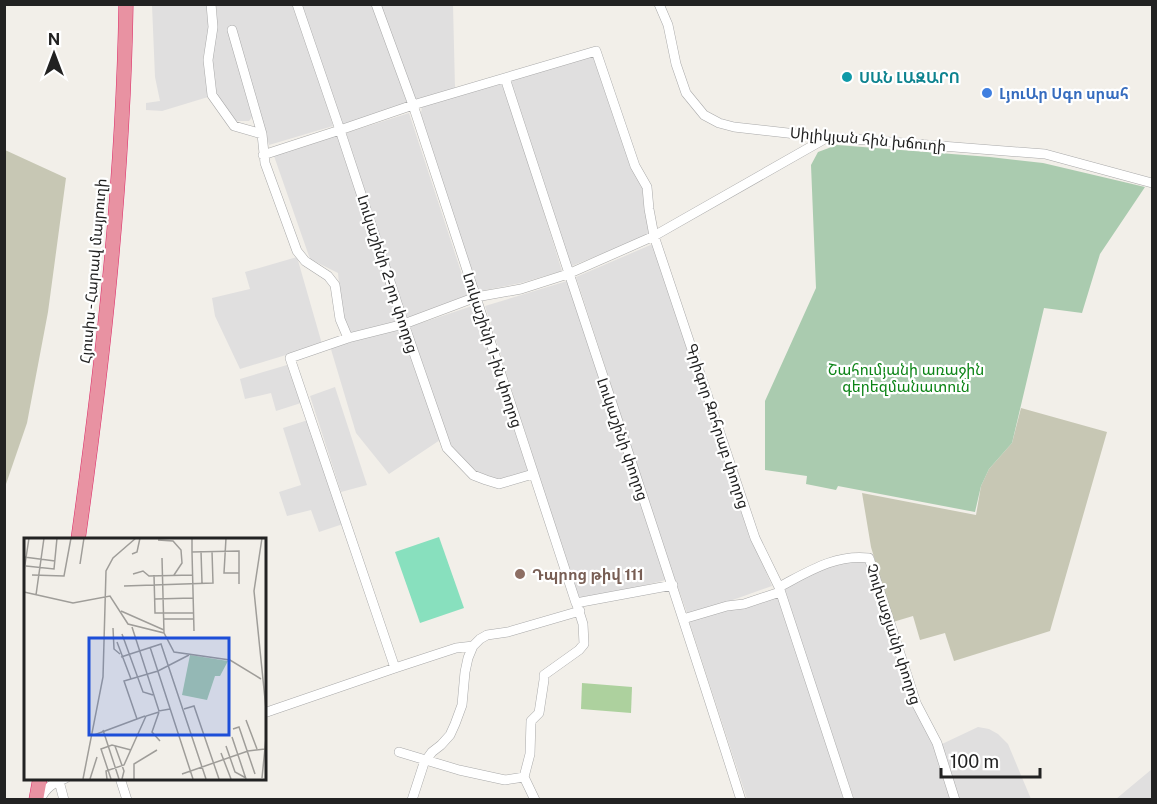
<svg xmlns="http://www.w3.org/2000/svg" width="1157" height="804" viewBox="0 0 1157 804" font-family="'Public Sans','Noto Sans Armenian',sans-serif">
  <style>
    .residential { fill: #e0dfdf }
    .construction { fill: #c7c7b4 }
    .forest { fill: #add19e }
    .cemetery { fill: #aacbaf }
    .pitch { fill: #88e0be }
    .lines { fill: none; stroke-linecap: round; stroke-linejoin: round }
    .minor-casing { stroke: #a9a9a9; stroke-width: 10 }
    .highway-casing { stroke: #dc2a67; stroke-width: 15 }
    .minor { stroke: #fff; stroke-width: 9 }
    .highway { stroke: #e892a2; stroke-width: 14 }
    .culture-dot { fill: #0f9aa8; stroke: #fff; stroke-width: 2 }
    .shop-dot { fill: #3f7fe0; stroke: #fff; stroke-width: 2 }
    .education-dot { fill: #8d6e63; stroke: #fff; stroke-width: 2 }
    .labels { text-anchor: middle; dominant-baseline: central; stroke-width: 4.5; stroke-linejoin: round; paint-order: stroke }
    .culture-label { font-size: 15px; font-weight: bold; fill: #0d838f; stroke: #fff; text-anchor: start }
    .shop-label { font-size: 15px; font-weight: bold; fill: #366cbe; stroke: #fff; text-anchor: start }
    .street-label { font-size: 15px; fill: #222; stroke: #fff }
    .park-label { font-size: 15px; fill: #0c8416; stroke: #fff }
    .education-label { font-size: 15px; font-weight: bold; fill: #785e54; stroke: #fff; text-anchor: start }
    .inset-road { fill: none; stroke: #9f9d99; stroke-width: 1.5 }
    .view { fill: #1d4ed8; fill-opacity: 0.15; stroke: #1d4ed8; stroke-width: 3 }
    .inset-edge { fill: none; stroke: #222; stroke-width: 3 }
  </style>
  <rect width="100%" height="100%" fill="#f2efe9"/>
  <path class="residential" d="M152,5H209L210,32L203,58L208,84V97L162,111L146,110V103L160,101L155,77Z
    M216,5H294L316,71L333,126L269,145L233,28L253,116L249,121H234L215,92L211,58L217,16Z
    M302,5H374L379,24L407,103L341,126Z
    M380,5H453L455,88L416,100L412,97Z
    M594,56L643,186L650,235L569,267L509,81Z
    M503,82L562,271L521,283L481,291L474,287L421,114L422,106Z
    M409,113L469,296L405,319L346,133Z
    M339,135L399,322L351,334L342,316L338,273L310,259L274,156Z
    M655,243L753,543L772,586L716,606L687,613L667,557L576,277Z
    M297,257L322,344L240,369L215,316L212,298L250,289L245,272Z
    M567,281L666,580L579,601L485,306Z
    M475,305L529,472L498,482L480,474L463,459L446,439L409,327Z
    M403,326L440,440L389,474L356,433L330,346Z
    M287,365L301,403L276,411L271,393L245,399L240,379Z
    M335,387L367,485L341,492L310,396Z
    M308,420L343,524L319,532L311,510L287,516L279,492L301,485L283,428Z
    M865,557L933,744L951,799H854L783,587L825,566Z
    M779,597L845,799H747L689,621Z
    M978,727L989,729L998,734L1008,744L1031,799H957L942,744Z
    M1152,769V799H1116Z"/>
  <path class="construction" d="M5,150L66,178L48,312L27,423L5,487Z
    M1021,408L1107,432L1050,631L954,661L945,633L920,640L913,616L893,622L871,547L862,493L976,515L981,486L989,469L1012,443Z"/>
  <path class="forest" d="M582,683L632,687L631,713L581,709Z"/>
  <path class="cemetery" d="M837,145L990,157L1043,163L1145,187L1100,254L1082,313L1044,308L1012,443L989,469L981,486L975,512L838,486L836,490L806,484L807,476L765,470V401L816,288L811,165L818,152Z"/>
  <path class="pitch" d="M439,537L464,608L420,623L395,552Z"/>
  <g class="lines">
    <g class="minor-casing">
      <path id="minor" d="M211,4L213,27L208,60L212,95L234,126L262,134
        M297,4L340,130L404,324L447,448L473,475L486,480L499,484L533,474
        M376,4L413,105L576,603L673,585
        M659,4L668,25L676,64L686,93L704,115L719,123L734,127L814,136L1045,154L1152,183
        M232,30L262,134L265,163L297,251L305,261L328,276L335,285L340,319L348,338
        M505,78C583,319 665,558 741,800
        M263,155L340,130L413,105L596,51L635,166L647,187L649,209L654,236L755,538L779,587L849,800
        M779,587C808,572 835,554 869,558L916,703L937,743L955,800
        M683,619L727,606L744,604L780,592
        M395,668L290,358L348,338L404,324L476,297L521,289L568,274L654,236L828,137
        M264,713L395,668L456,648L473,646
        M399,752L459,770L505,780L524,777
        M120,778L127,800
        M59,781L64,800
        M40,800C46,787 53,783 66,778
        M412,800L424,763L432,752L441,745L450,735L455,724L462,705L465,672L468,658L473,646L480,639L487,635L508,632L580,611
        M535,800L524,777L530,754L531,721L539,713L544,680V675L579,650L584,644L583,624L577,605"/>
    </g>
    <g class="highway-casing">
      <path id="highway" d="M78,540C103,362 123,184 126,4
        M36,800L40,778"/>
    </g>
    <use href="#minor" class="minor"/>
    <use href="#highway" class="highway"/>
  </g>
  <circle class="culture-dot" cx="847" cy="77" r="6"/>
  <circle class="shop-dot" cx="987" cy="93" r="6"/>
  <circle class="education-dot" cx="520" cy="574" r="6"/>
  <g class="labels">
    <g class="culture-label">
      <text x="859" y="77">ՍԱՆ ԼԱԶԱՐՈ</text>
    </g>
    <g class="shop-label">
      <text x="999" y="93">ԼյուԱր Սգո սրահ</text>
    </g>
    <g class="street-label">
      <text transform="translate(868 139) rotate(5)">Սիլիկյան հին խճուղի</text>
      <text transform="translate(93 271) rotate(-85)">Հյուսիս - Հարավ մայրուղի</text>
      <text transform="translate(388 274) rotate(72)">Լուկաշինի 2-րդ փողոց</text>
      <text transform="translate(493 350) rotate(72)">Լուկաշինի 1-ին փողոց</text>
      <text transform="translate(718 426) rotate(72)">Գրիգոր Զոհրաբ փողոց</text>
      <text transform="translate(623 439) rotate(71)">Լուկաշինի փողոց</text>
      <text transform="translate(894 634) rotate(72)">Չուխաջյանի փողոց</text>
    </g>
    <g class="park-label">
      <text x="906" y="369">Շահումյանի առաջին<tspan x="906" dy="17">գերեզմանատուն</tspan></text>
    </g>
    <g class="education-label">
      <text x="532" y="574">Դպրոց թիվ 111</text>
    </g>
  </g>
  <g transform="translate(24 538)">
    <rect width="242" height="242" fill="#f2efe9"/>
    <path d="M166,117L204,123L196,138H191L183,162L158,157Z" fill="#aacbaf"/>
    <path class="inset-road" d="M168,0V14L215,13V46M202,0L200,35H215M238,0L230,53L242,171M134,2L149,3L157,12L158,25L150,37M177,13L178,45M168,14L170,93M108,16L113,14L116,0M0,19L31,23M138,20L140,95M56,26L60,0M2,28L30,31L33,0M0,33L5,0M109,36L119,33L125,38L169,37M8,37L40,38L47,0M130,37L131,75H169M100,48L189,45L188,13M0,54L49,65L86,58L104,86L140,95L150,114L206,122L237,141M12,57L20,0M131,61L169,60M97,73L140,92M140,81H169M108,89L135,173L146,171M89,90L90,111L96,116M98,96L119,154L129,157M93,104L107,141M126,109L169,241M97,119L137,106L182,241M160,171L170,168L195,241M135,174L128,194L136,203M113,181L100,143L134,133L165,117M222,182L233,211M209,191L215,189L231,236M79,192L95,241M70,197L121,178M208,199L222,241M91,208L100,233L98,241M202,208L211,234L222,240M197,215L207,241M158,236L224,213L241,211M238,240L242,200M59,241L79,139L82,33L89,20L112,0M66,241L73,219M83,241L82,233L100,227L122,178L135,174M87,241L77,211L88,207L107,212M110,241V226L133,212"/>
    <path class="view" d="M65,100H205V197H65Z"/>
    <rect width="242" height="242" class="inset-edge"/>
  </g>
  <rect width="1157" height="804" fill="none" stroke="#222222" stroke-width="12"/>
  <g transform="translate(54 54)" stroke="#ffffff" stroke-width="4.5" paint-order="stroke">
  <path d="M0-4.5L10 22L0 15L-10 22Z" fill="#222222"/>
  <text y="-9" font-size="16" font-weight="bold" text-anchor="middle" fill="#222222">N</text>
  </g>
  <path d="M941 768v9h99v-9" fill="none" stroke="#222222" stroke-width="3"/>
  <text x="950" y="768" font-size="18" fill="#222222" stroke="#ffffff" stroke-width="4.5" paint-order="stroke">100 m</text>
</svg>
